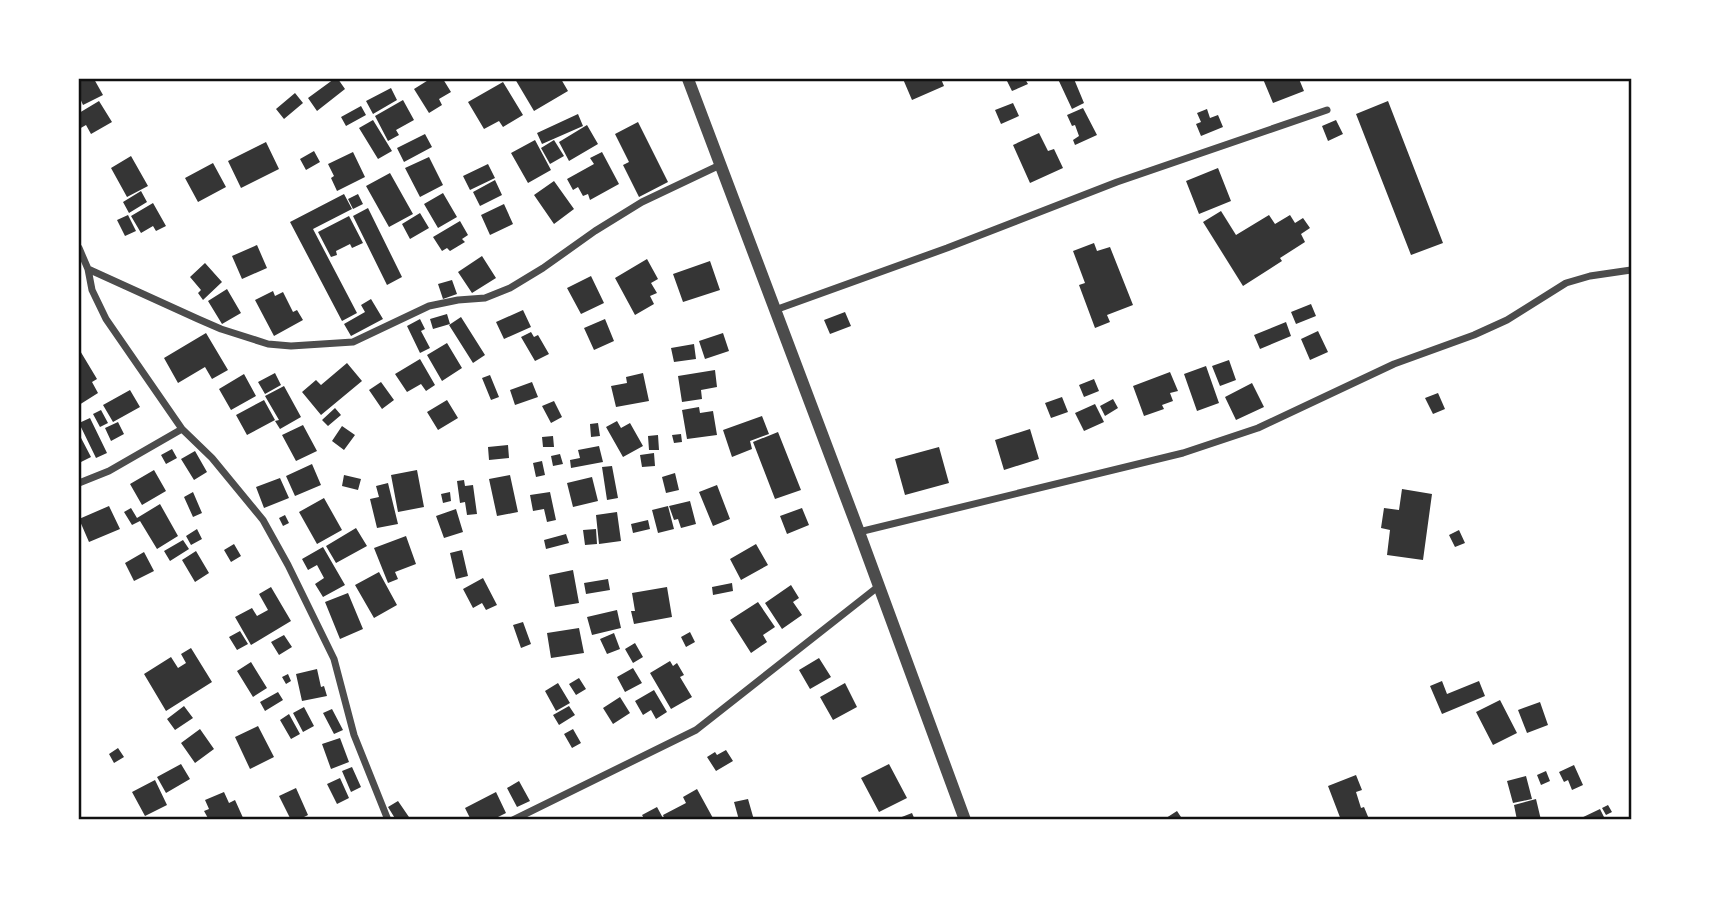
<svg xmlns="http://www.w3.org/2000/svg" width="1710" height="899" viewBox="0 0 1710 899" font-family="Inter,sans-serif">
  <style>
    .building { fill: #353535 }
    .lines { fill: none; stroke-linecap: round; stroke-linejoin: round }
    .minor { stroke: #4c4c4c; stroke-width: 7 }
    .tertiary { stroke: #4c4c4c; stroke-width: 12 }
    .neatline { fill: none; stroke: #111; stroke-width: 2.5 }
  </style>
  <rect width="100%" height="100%" fill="#fff"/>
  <path class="building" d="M79,79H94L103,95L83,105L79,96Z
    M334,79H338L345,89L317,111L308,98Z
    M430,79H443L451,92L439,99L442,105L429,113L414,89Z
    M515,79H561L568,91L534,111Z
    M903,79H941L944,86L912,100Z
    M1006,79H1025L1028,84L1012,91Z
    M1058,79H1074L1084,103L1072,109Z
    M1263,79H1299L1304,91L1273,103Z
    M503,82L523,115L503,127L499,121L484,129L468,102Z
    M391,88L397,100L373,114L366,101Z
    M295,93L303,103L284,119L276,109Z
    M403,100L414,120L396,130L399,135L388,141L375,116Z
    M99,101L112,122L91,134L86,125L79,129V113Z
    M1388,101L1443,243L1411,255L1356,114Z
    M1013,103L1019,116L1001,124L995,110Z
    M361,106L366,115L346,126L341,117Z
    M1083,108L1097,135L1075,145L1073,140L1079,136L1075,125L1072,126L1067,115Z
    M1207,109L1210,118L1218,115L1223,127L1201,136L1196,124L1201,122L1197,113Z
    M578,114L583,126L542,144L537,133Z
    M373,120L392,151L378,159L359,128Z
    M1336,120L1343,134L1328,141L1322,126Z
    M638,122L668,182L639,197L623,165L629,162L615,134Z
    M587,125L598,144L569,161L559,142Z
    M1039,133L1048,151L1054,149L1063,168L1030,183L1013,145Z
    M425,134L432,147L404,162L397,148Z
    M535,140L551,170L528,183L511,153Z
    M554,140L564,156L550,164L541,148Z
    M266,142L279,169L241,188L228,161Z
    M314,151L320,162L306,170L300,159Z
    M353,152L365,177L337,191L331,178L334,176L328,164Z
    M602,152L619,184L590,200L588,194L583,196L578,187L573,190L567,179L594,164L590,158Z
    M131,156L148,186L127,197L111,168Z
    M429,157L443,185L420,197L405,168Z
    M213,163L226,187L198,202L185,178Z
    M488,164L495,178L470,190L463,176Z
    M1218,168L1231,201L1199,214L1186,181Z
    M390,173L413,214L389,227L366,186Z
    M495,180L502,195L480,206L473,192Z
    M554,181L574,209L554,224L534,195Z
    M141,191L147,202L129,213L123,202Z
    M443,193L457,217L438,228L424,204Z
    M344,194L352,209L313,229L357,313L342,321L290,222Z
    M358,194L363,204L353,209L348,199Z
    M153,203L166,226L156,231L153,226L141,233L131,216Z
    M504,204L513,224L490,235L481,215Z
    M368,208L402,277L387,285L353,216Z
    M1221,211L1236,235L1269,215L1275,224L1290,215L1295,223L1303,218L1310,228L1301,234L1305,242L1280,258L1282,261L1243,286L1203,222Z
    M420,213L429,228L410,239L402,224Z
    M128,215L136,231L125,236L117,220Z
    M349,216L363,243L352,248L350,244L336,251L337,255L331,257L318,232Z
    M460,221L468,235L462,239L465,242L450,251L447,248L442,251L433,237Z
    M1094,243L1097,251L1110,247L1133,305L1107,315L1110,322L1095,328L1079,285L1085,283L1073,251Z
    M257,245L267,268L242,279L232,256Z
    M482,256L496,278L472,293L458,272Z
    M647,259L658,279L651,283L657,293L650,296L654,304L635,315L615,278Z
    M710,261L720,290L683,302L673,274Z
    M205,263L222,282L203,300L198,293L201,290L190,277Z
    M591,276L604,303L581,314L567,288Z
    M452,280L457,294L443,299L438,284Z
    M227,289L241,313L222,324L208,301Z
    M273,291L275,296L283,292L293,312L297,310L303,320L274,336L255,300Z
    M371,299L383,319L351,336L344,324L365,312L361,305Z
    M1311,304L1316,316L1296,324L1291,312Z
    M523,310L531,327L504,339L496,322Z
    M845,312L851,326L830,334L824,320Z
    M447,314L450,324L433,329L430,319Z
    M461,317L485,355L473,363L449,325Z
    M420,319L425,329L421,331L430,348L420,353L407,326Z
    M605,319L614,341L594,350L584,328Z
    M1286,322L1291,336L1260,349L1254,335Z
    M1318,331L1328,352L1310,360L1301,339Z
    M531,332L534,337L538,335L549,354L535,361L521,337Z
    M206,333L228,370L212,379L205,367L178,383L164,358Z
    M723,333L729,351L705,359L699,341Z
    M447,343L462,368L442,381L427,355Z
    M694,344L696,359L674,362L671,348Z
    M79,349L97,379L92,382L98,393L79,405Z
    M420,359L435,385L426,391L421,384L407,392L395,374Z
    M1229,360L1236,380L1220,386L1212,366Z
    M347,363L362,381L321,415L302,392L316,380L321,385Z
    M1206,366L1219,403L1197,411L1184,374Z
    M715,370L717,387L701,390L702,399L682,402L678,376Z
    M1170,372L1178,391L1170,393L1173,401L1162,405L1164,409L1144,416L1133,386Z
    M275,373L281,385L265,394L258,382Z
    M643,373L649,401L616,407L611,386L627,383L626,377Z
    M244,374L256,396L231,410L219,389Z
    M490,375L499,397L491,400L482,378Z
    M1094,379L1099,391L1084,397L1079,385Z
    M381,382L394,400L382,409L369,390Z
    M532,382L538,397L515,405L510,390Z
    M1252,383L1264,407L1236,420L1225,397Z
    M284,386L301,417L280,429L275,421L279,420L265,396Z
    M130,390L140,407L113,422L103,405Z
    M1438,393L1445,409L1433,414L1425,398Z
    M1062,397L1068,412L1051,418L1045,403Z
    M1113,399L1118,408L1105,416L1100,406Z
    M264,400L275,420L247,435L236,415Z
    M447,400L458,418L438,430L427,412Z
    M554,401L562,417L551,423L542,406Z
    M1095,404L1104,422L1084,431L1075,413Z
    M699,407L700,413L713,411L717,435L687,439L682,410Z
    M335,408L341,415L328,426L322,420Z
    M101,410L108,423L100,427L93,414Z
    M762,416L769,434L750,441L752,449L732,457L723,430Z
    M90,418L107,453L96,458L79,423Z
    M617,421L621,428L630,423L643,446L623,457L606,427Z
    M118,422L124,434L111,441L105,428Z
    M598,423L600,436L591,437L590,424Z
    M303,425L317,451L296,461L282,435Z
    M342,426L355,435L344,450L332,441Z
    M1030,429L1039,459L1004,470L995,440Z
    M778,432L801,490L775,499L753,442Z
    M79,434L91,457L79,463Z
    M681,434L682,442L674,443L672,435Z
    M658,435L659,450H649L648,436Z
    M553,436L554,447H543L542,437Z
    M508,445L509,458L489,460L488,447Z
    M599,446L603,462L571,468L570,460L580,458L578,450Z
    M939,447L949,483L905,495L895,459Z
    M172,449L177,458L166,464L161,455Z
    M195,451L207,472L194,480L181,459Z
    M654,453L655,466L642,467L640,455Z
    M560,454L563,464L553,466L551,456Z
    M542,461L545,475L536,477L533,463Z
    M312,464L321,485L295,496L286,476Z
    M612,466L618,498L607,500L602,467Z
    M154,470L166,491L142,505L130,484Z
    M417,470L424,507L398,512L391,475Z
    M675,473L679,490L666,493L662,477Z
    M344,475L361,479L358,490L342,486Z
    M510,475L518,512L497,516L489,479Z
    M592,477L598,501L573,507L567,483Z
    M280,478L289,498L264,508L256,487Z
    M464,480L465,486L473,485L477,514L467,515L465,502L460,503L457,481Z
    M388,483L398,524L377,528L370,499L379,497L376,486Z
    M717,485L730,519L713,526L699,492Z
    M1402,489L1432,494L1423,560L1387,555L1390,530L1381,528L1384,508L1399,510Z
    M193,492L202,513L193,517L184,497Z
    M450,492L451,501L443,503L441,494Z
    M550,492L556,520L547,522L544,509L533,511L530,495Z
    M324,498L342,530L317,544L299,512Z
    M690,501L696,524L681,528L678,519L674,520L669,506Z
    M160,504L178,536L157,549L140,521L132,525L124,512L131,508L137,518Z
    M109,506L120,529L89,542L79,519Z
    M668,506L674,529L658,533L652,510Z
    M802,508L809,525L787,534L780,516Z
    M456,509L463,532L444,538L436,516Z
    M617,512L621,541L599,544L596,515Z
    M285,515L289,523L283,526L279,518Z
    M648,520L650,529L633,533L631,524Z
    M356,528L367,546L336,563L326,546Z
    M197,529L202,539L191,545L186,536Z
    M596,529L597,544L585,545L583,530Z
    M1459,530L1465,543L1455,547L1449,535Z
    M566,534L569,543L546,549L544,540Z
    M406,536L416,564L395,572L398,579L388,583L374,548Z
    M183,540L189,549L170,561L164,551Z
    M234,544L241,556L231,562L224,550Z
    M756,544L768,565L741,580L730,559Z
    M323,547L345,585L323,597L315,584L324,578L317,565L308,570L302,559Z
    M462,550L468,576L456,579L450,553Z
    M196,551L209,573L195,582L182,560Z
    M144,552L154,571L134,581L125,563Z
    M573,570L579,603L555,607L549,575Z
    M379,572L397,605L374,618L355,585Z
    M483,578L497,605L486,610L482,603L473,608L463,589Z
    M608,579L610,590L586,594L584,583Z
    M732,583L733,591L713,595L712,587Z
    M791,585L799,598L793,602L802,615L782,629L765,603Z
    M271,587L291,621L251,645L235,617L252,608L257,616L268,610L259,594Z
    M667,587L672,617L634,624L631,611H635L632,593Z
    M348,593L363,629L340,639L325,602Z
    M758,602L775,627L763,635L767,642L751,653L730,620Z
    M617,610L621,628L592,635L587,617Z
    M523,622L531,644L521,648L513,625Z
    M579,628L584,653L551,658L547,633Z
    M240,631L248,644L237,650L229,637Z
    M690,632L695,642L686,647L681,637Z
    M614,633L620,649L607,654L600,639Z
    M284,635L292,647L279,655L271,642Z
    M635,643L643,657L633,663L625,649Z
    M191,648L212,682L166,711L144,674L171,657L178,668L186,663L181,654Z
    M819,658L831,677L810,689L799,670Z
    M670,661L673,666L677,663L684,675L680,677L692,697L671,709L650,673Z
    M251,662L267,688L253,697L237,671Z
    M633,668L642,683L625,692L617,677Z
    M317,669L321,687L324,686L327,696L302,701L296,674Z
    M288,674L291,681L286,684L282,677Z
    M579,678L586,689L576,695L569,684Z
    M1442,681L1447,694L1479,681L1485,696L1442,714L1430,686Z
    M558,683L570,703L556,711L545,691Z
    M845,683L857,707L833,720L820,697Z
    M654,690L667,712L656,719L651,710L643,715L635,701Z
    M278,692L283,700L265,711L260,702Z
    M620,697L630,713L613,724L603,708Z
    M1500,700L1517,733L1493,745L1476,712Z
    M1540,702L1548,725L1527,733L1518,710Z
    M184,706L193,718L175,730L167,719Z
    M569,706L575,715L559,725L553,715Z
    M304,707L314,726L303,732L293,713Z
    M332,709L343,730L334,734L323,713Z
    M289,714L300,734L291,739L280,720Z
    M258,726L274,757L250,769L235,737Z
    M200,729L214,749L195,763L181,743Z
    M573,729L581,743L572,748L564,734Z
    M340,738L349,762L331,769L322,744Z
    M118,748L124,757L114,763L109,754Z
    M726,750L733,761L716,771L707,757L715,752L717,755Z
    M181,764L190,779L166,793L157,777Z
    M889,764L907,798L879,812L861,778Z
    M1574,765L1583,785L1572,790L1568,780L1564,782L1559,772Z
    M352,767L361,787L351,792L342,771Z
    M1546,771L1550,781L1541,785L1537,775Z
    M1356,775L1362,790L1356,792L1361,808L1364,807L1369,819L1365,820H1341L1328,786Z
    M1526,776L1532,799L1513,803L1507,781Z
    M340,778L349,798L337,804L327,784Z
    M155,780L167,805L145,816L132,792Z
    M519,781L530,801L517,807L507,788Z
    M296,788L308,815L298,820H291L279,796Z
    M697,789L714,820H665L663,815L686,803L683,797Z
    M224,792L229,803L235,800L244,820H209L204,811L209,809L205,800Z
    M496,792L506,813L492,820H471L465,808Z
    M748,799L754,820H739L734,802Z
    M1536,799L1541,820H1517L1514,805Z
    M398,801L411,820H396L388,807Z
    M1608,805L1612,812L1606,815L1602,808Z
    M657,807L664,820H645L642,815Z
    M1600,809L1605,819L1603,820H1577Z
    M1177,811L1183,820H1163Z
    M912,813L915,820H894Z"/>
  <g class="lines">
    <path class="minor" d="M79,248L88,269L92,290L106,319L182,429L212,458L263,520L288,565L334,659L354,735L388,820
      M88,269L198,319L221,329L268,344L291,346L353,342L429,306L458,300L485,298L510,288L543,268L595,231L642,202L720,165
      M775,310L947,248L1117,182L1327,110
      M79,483L109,471L182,429
      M859,532L1183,453L1258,428L1394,364L1474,335L1507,320L1566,283L1590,276L1631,270
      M513,820L696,730L879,586"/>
    <path class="tertiary" d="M688,79L859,532L965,820"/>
  </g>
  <rect width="1710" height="899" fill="none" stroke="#ffffff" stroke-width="161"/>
  <rect x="80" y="80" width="1550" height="738" class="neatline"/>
</svg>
